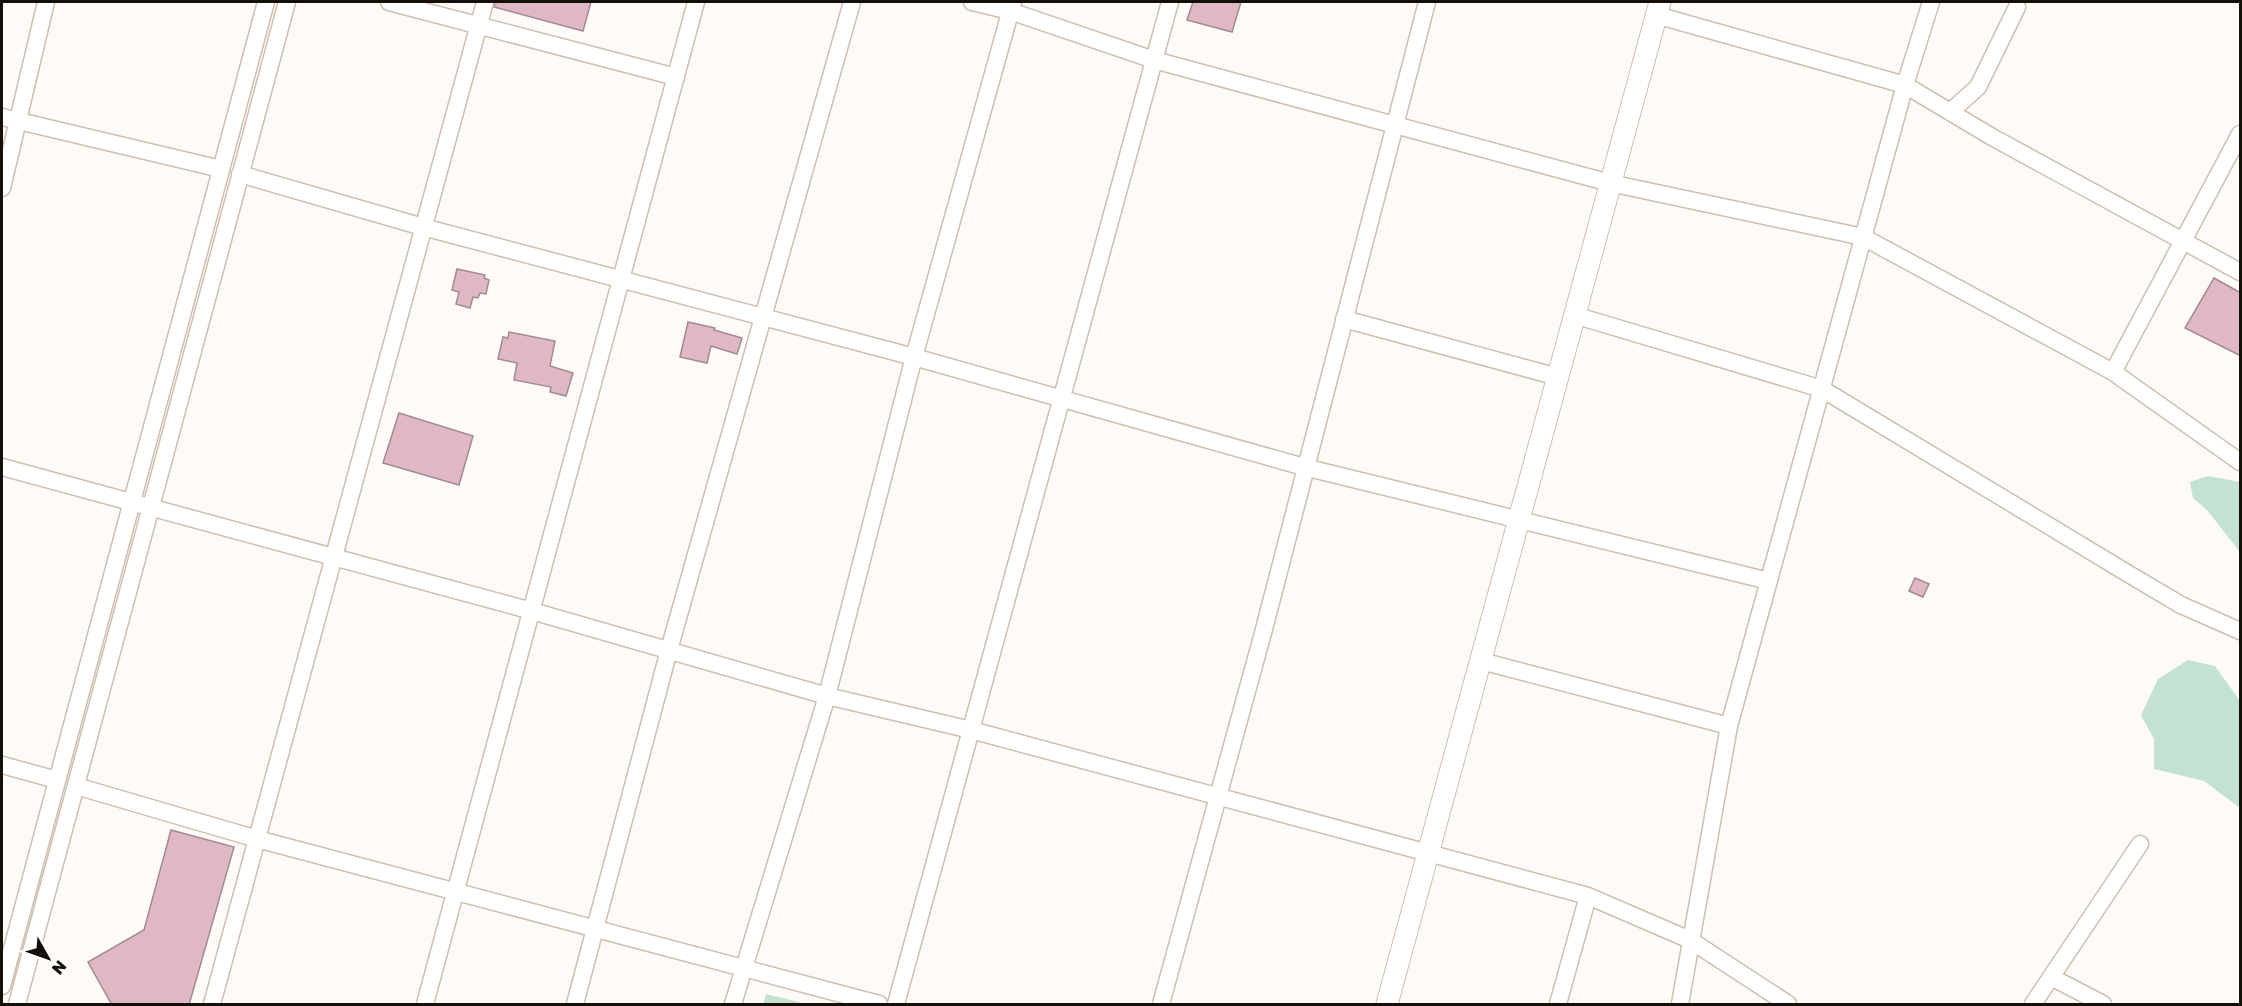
<svg xmlns="http://www.w3.org/2000/svg" width="2242" height="1006" viewBox="0 0 2242 1006" font-family="'Golos Text',sans-serif">
  <style>
    .green { fill: #c3e2d1 }
    .building { fill: #e0b8c5; stroke: #a18b92; stroke-width: 1.5 }
    .lines { fill: none; stroke-linecap: round; stroke-linejoin: round }
    .minor-casing { stroke: #d0bfaf; stroke-width: 19 }
    .tertiary-casing { stroke: #d0bfaf; stroke-width: 23 }
    .minor { stroke: #fff; stroke-width: 16 }
    .tertiary { stroke: #fff; stroke-width: 21 }
  </style>
  <rect width="100%" height="100%" fill="#fefaf7"/>
  <path class="green" d="M2208,476L2240,482V552L2207,510L2193,498L2190,482Z
    M2188,660L2215,666L2240,701V808L2204,781L2154,769V739L2141,715L2158,679Z
    M766,994L807,1004H763Z"/>
  <path class="building" d="M495,2H591L583,31L494,7Z
    M1193,2H1241L1232,32L1187,20Z
    M457,269L485,275L484,278L489,280L486,294L480,293L478,298L473,297L470,308L456,304L459,292L452,290Z
    M2214,278L2241,293V356L2185,328Z
    M688,322L715,328L714,330L742,338L737,354L711,346L707,363L680,357Z
    M509,332L555,341L550,366L573,373L566,396L550,392L551,387L514,380L517,363L498,359L503,337L508,338Z
    M399,413L473,436L459,485L383,463Z
    M1915,578L1929,584L1923,597L1909,591Z
    M171,830L234,847L189,1005H112L88,962L144,930Z"/>
  <g class="lines">
    <g class="minor-casing">
      <path id="minor" d="M389,2L676,77
        M972,2L1010,11L1154,60L1610,183L1863,237L2113,372L2240,462
        M1656,15L1905,85L1992,137L2240,272
        M1950,112L1978,87L2017,7
        M2,117L221,169
        M240,174L423,227L914,357L1304,467L1769,581
        M2,188L46,2
        M1574,315L1822,389L2132,576L2181,605L2240,631
        M1344,319L1558,377
        M2113,372L2240,134
        M2,467L532,611L827,696L971,730L1588,896L1690,940L1788,1004
        M1481,661L1729,726
        M2,765L57,780
        M76,786L257,839L879,1004
        M2051,977L2103,1004
        M2,986L266,2
        M17,1004L287,2
        M212,1004L485,2
        M425,1004L696,2
        M575,1004L669,650L852,2
        M733,1004L827,696L914,357L1013,2
        M896,1004L1170,2
        M1161,1004L1263,633L1427,2
        M1558,1004L1588,896
        M1680,1004L1729,726L1905,85L1931,2
        M2033,1004L2140,844"/>
    </g>
    <g class="tertiary-casing">
      <path id="tertiary" d="M1387,1004L1660,2"/>
    </g>
    <use href="#minor" class="minor"/>
    <use href="#tertiary" class="tertiary"/>
  </g>
  <rect width="2242" height="1006" fill="none" stroke="#140f09" stroke-width="6"/>
  <g transform="translate(48 958) rotate(130)" stroke="#ffffff" stroke-width="4.5" paint-order="stroke">
  <path d="M0-4.5L10 22L0 15L-10 22Z" fill="#140f09"/>
  <text y="-9" font-size="16" font-weight="bold" text-anchor="middle" fill="#140f09">N</text>
  </g>
</svg>
